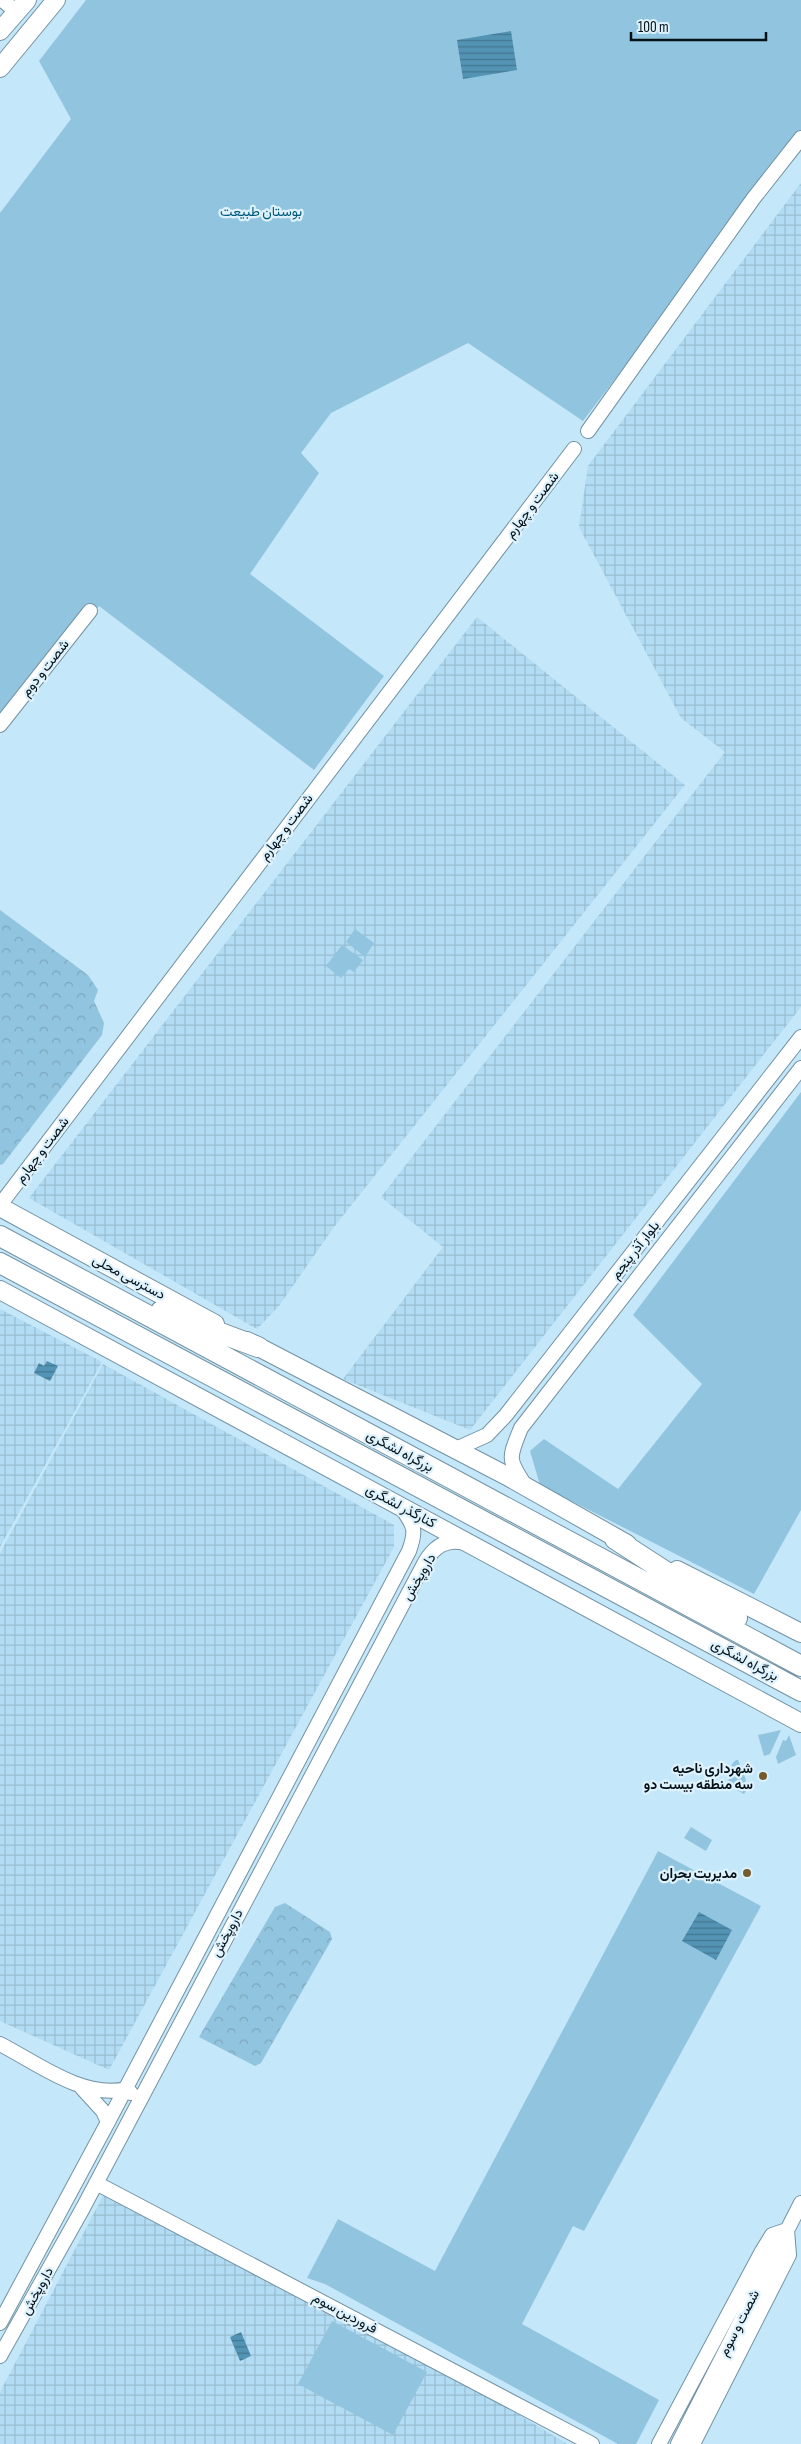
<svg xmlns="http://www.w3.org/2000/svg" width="801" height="2444" viewBox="0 0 801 2444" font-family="'Sofia Sans Condensed',Vazirmatn,sans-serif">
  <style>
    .industrial { fill: url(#industrial-grid) }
    .green { fill: #91c4de }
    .forest { fill: url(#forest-crowns) }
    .water { fill: url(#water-rules) }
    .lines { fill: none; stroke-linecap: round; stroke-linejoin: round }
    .minor-casing { stroke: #7393a4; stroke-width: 16 }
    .major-casing { stroke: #7393a4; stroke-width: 20 }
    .highway-casing { stroke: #7393a4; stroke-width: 22 }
    .minor { stroke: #fff; stroke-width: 14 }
    .major { stroke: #fff; stroke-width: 18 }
    .highway { stroke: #fff; stroke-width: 20 }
    .poi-dot { fill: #755c2d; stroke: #ddf2fd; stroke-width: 2 }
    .labels { text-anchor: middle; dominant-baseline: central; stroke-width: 4.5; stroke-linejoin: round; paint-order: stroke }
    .park-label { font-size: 14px; fill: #005979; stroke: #ddf2fd }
    .street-label { font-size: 14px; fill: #051117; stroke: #ddf2fd }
    .poi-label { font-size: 14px; font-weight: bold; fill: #051117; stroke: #ddf2fd; text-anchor: end }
  </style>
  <defs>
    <pattern id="industrial-grid" width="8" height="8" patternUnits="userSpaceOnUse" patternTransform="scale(1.25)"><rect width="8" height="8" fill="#b2dcf3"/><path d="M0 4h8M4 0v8" fill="none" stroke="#98bcd0"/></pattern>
    <pattern id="forest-crowns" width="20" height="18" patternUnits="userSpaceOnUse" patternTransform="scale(1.25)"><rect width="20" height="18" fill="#91c4de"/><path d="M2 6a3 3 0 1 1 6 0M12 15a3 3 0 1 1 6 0" fill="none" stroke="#7ca7be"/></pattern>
    <pattern id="water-rules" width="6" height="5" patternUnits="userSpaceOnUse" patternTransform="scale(1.25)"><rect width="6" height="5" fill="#5393b3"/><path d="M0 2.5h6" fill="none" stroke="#437791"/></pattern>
  </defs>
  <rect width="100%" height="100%" fill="#c4e7f9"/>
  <path class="industrial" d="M801,183V1007L470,1430L343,1379L443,1247L381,1197L725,752L681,718L579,527L588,466Z
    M477,617L685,785L334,1227L279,1306L257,1329L29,1198Z
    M0,1309L102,1362L0,1547Z
    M103,1364L394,1525V1547L109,2070L0,2021V1553Z
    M104,2194L434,2363L567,2444H0V2392Z"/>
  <path class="green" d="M86,0H801V134L583,421L468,343L331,413L301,453L319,473L250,574L384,676L314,770L99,606L0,733V213L71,119L39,61Z
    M355,929L374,943L365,957L346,942Z
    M342,945L363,960L354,972L349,969L341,978L326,966Z
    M801,1092V1510L754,1594L540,1485L530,1451L544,1439L618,1489L702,1384L633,1315Z
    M781,1730L770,1754L764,1756L758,1735Z
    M789,1735L796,1755L778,1764L776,1757L783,1740L786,1741Z
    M736,1760H738L746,1780L743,1787L747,1789L744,1794L731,1787L728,1783L732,1764Z
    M691,1827L712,1840L706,1851L684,1838Z
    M658,1851L761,1906L584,2231L573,2226L522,2324L659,2400L636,2444H618L325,2284L307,2278L338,2219L435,2271Z
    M332,2321L427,2372L393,2435L298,2384Z"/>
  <path class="forest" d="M0,910L88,975L98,990L94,1001L104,1023L102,1035L3,1164L0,1165Z
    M285,1903L330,1932L332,1939L261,2063L255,2066L199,2037L275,1907Z"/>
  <path class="water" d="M511,31L517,70L463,79L457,40Z
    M47,1361L58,1366L50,1381L34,1373L39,1363L44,1366Z
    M699,1912L732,1930L716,1960L682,1941Z
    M241,2332L251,2356L240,2361L230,2337Z"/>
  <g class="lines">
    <g class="minor-casing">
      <path id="minor" d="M2,0L17,12
        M588,431L753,199L801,138
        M0,725L90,611
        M0,1205L574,449
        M456,1449L487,1435L506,1415L801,1037
        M525,1485C507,1458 509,1458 521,1428L801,1068
        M0,2044C37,2063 83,2099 126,2089L131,2093
        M82,2088L103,2111L108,2122
        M96,2183L592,2444
        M0,2323L108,2122L409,1551C417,1529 414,1526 401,1507
        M0,2356L83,2208L425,1562C434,1547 446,1538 465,1543
        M659,2444L761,2253L772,2235L787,2230L789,2255L693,2444
        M678,2444L801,2203"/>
    </g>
    <g class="major-casing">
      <path id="major" d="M0,31L27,0
        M0,68L56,0
        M0,1207L215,1324
        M0,1290L801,1723
        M247,1341L507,1476L627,1544
        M677,1570L801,1633"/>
    </g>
    <g class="highway-casing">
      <path id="highway" d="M0,1236L801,1666
        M0,1263L801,1691
        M161,1311L258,1347
        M615,1539L737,1618"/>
    </g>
    <use href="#minor" class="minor"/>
    <use href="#major" class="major"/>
    <use href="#highway" class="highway"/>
  </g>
  <g class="poi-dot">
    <circle cx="763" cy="1776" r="5"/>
    <circle cx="747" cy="1873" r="5"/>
  </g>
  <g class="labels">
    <g class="park-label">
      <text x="261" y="211">بوستان طبیعت</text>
    </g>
    <g class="street-label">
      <text transform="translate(532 505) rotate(-53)">شصت و چهارم</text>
      <text transform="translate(45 668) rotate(-52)">شصت و دوم</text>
      <text transform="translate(286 827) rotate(-53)">شصت و چهارم</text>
      <text transform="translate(42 1150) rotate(-53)">شصت و چهارم</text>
      <text transform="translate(635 1250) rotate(-52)">بلوار آذر پنجم</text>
      <text transform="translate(129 1277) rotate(28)">دسترسی محلی</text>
      <text transform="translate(400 1451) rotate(28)">بزرگراه لشگری</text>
      <text transform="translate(401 1506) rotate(28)">کنارگذر لشگری</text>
      <text transform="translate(419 1577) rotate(-59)">داروپخش</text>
      <text transform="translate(745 1660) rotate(28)">بزرگراه لشگری</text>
      <text transform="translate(227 1933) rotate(-62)">داروپخش</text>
      <text transform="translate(37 2291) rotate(-61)">داروپخش</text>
      <text transform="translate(345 2313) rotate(28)">فروردین سوم</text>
      <text transform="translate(739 2323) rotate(-63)">شصت و سوم</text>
    </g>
    <g class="poi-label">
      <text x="753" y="1768">شهرداری ناحیه<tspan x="753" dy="16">سه منطقه بیست دو</tspan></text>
      <text x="737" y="1873">مدیریت بحران</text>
    </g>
  </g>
  <path d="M631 32v8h135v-8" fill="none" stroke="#051117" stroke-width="2.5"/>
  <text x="638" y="32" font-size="15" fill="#051117" stroke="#ddf2fd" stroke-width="4" paint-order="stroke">100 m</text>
</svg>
